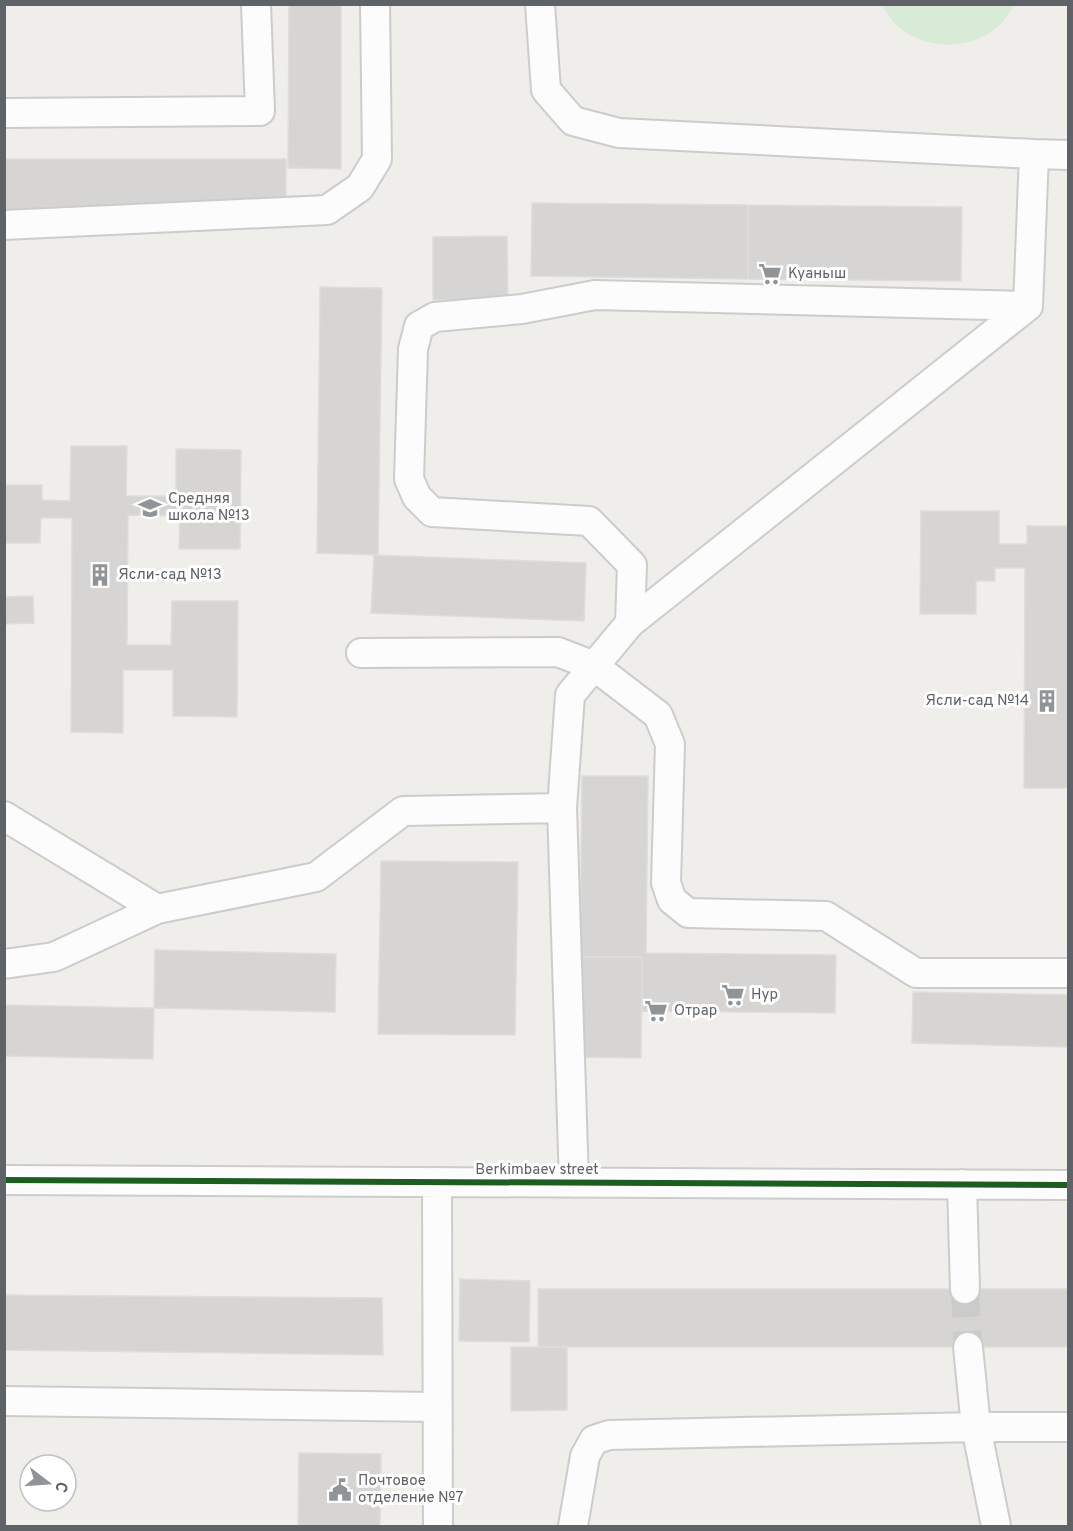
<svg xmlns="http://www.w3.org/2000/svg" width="1073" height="1531" viewBox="0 0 1073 1531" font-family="Overpass,sans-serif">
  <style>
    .green { fill: #d8ebd6 }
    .building { fill: #d6d5d3; stroke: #deddd9; stroke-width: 1.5 }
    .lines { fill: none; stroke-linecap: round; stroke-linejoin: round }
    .minor-tunnel { stroke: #cbcbca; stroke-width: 28; stroke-dasharray: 28 14; stroke-linecap: butt }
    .minor-casing { stroke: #cbcccc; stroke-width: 32 }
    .minor { stroke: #fdfcfc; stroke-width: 28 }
    .cycleway-casing { stroke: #fff; stroke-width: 10 }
    .cycleway { stroke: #1b5e20; stroke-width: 6 }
    .labels { text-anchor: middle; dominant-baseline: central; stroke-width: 6; stroke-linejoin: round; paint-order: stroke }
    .poi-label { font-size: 15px; fill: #5f6368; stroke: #fff; text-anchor: start }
    .street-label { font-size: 15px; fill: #5f6368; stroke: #fff }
  </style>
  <rect width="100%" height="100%" fill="#efeeea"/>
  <path class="green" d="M882,5H1014C1010,11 1006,19 1001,24C973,52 924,51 895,24C890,19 886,11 882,5Z"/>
  <path class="building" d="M289,4H341V169L288,168Z
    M4,159H286V211H4Z
    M532,203L748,205V279L531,276Z
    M748,205L962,207L961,281L748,279Z
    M507,236L508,300H433V237Z
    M320,287L382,288L378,555L317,553Z
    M71,446H127L126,496H176V449L241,450L240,549H179L180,516L128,515L127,645H171L172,601H238L237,717L173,716V670H123V733L71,732L72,518H41L40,543H4V485H42V500L70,501Z
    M921,511H999V544H1027V526H1068V788H1024L1025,568H995V581H976V614H920Z
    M374,555L586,563L584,621L371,613Z
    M33,596L34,623L4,624V597Z
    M582,776H648L646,953L836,955L835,1013L642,1011V957H580Z
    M381,861L518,862L515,1035L378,1034Z
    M155,950L336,954L335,1012L154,1008Z
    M580,957H642L641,1058L579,1057Z
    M913,992L1068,995V1047L912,1043Z
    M4,1005L154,1008L153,1059L4,1056Z
    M460,1279L530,1281L529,1342L459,1341Z
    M538,1289H1068V1347H538Z
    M4,1295L382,1298L383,1355L4,1350Z
    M511,1347H567V1410L511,1411Z
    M299,1453L381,1454L380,1526H298Z"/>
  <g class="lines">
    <path class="minor-tunnel" d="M965,1289L968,1347"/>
    <g class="minor-casing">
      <path id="minor" d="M540,4L546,90L573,121L619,133L1034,154
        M4,113L260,111L256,4
        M4,225L327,210L360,187L377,159L375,4
        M1028,306L1034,154L1068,155
        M361,653L558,652L594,666L658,715L670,744L666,883L672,900L688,913L826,916L916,973H1068
        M562,808L570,695L630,623L1028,306L595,295L522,309L435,317L419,326L413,349L409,479L417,497L432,512L589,521L632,565L630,623
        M4,816L157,909
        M4,964L54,957L157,909L316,877L403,811L562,808L574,1183
        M4,1180L1068,1185
        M437,1182L438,1526
        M962,1184L965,1289
        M968,1347L976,1427H1068
        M4,1401L436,1407
        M573,1526L585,1456L594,1440L609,1435L976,1427L996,1526"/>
    </g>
    <use href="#minor" class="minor"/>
    <g class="cycleway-casing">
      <path id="cycleway" d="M4,1180L1068,1185"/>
    </g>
    <use href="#cycleway" class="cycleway"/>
  </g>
  <defs>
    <g id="supermarket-bare" transform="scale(1.8)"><path d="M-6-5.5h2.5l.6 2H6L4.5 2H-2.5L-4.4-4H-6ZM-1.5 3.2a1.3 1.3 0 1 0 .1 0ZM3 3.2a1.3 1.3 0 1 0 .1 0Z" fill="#919496" stroke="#fff" stroke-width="2.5" paint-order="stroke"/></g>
    <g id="school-bare" transform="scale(1.8)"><path d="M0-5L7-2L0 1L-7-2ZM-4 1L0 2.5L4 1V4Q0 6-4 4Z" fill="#919496" stroke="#fff" stroke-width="2.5" paint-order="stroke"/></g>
    <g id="building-bare" transform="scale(1.8)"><path d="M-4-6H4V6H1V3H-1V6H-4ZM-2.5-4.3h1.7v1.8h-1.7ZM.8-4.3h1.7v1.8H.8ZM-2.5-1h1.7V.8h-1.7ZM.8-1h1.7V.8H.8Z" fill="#919496" stroke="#fff" stroke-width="2.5" paint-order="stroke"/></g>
    <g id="civic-bare" transform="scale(1.8)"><path d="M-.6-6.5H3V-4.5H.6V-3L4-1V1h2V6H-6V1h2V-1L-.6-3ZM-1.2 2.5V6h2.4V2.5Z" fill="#919496" stroke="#fff" stroke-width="2.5" paint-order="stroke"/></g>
  </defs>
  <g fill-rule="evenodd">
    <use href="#supermarket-bare" x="770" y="274"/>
    <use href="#school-bare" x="150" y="508"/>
    <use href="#building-bare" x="100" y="575"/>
    <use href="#building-bare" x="1047" y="701"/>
    <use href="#supermarket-bare" x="733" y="995"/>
    <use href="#supermarket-bare" x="656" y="1011"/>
    <use href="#civic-bare" x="340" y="1490"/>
  </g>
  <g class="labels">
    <g class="poi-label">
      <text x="788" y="274">Куаныш</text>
      <text x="168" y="499">Средняя<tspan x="168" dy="17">школа №13</tspan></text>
      <text x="118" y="575">Ясли-сад №13</text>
      <text x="1029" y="701" text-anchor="end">Ясли-сад №14</text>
      <text x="751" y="995">Нур</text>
      <text x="674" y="1011">Отрар</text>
      <text x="358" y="1481">Почтовое<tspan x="358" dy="17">отделение №7</tspan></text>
    </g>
    <g class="street-label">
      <text x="537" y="1170">Berkimbaev street</text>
    </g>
  </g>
  <rect width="1073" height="1531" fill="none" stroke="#5f6368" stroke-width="12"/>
  <g transform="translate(48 1483) rotate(107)"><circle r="28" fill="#ffffff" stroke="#bfc1c3" stroke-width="1.5"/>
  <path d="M0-4.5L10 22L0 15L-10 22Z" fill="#919496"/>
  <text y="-9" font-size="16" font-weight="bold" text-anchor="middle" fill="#5f6368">С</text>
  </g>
</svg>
